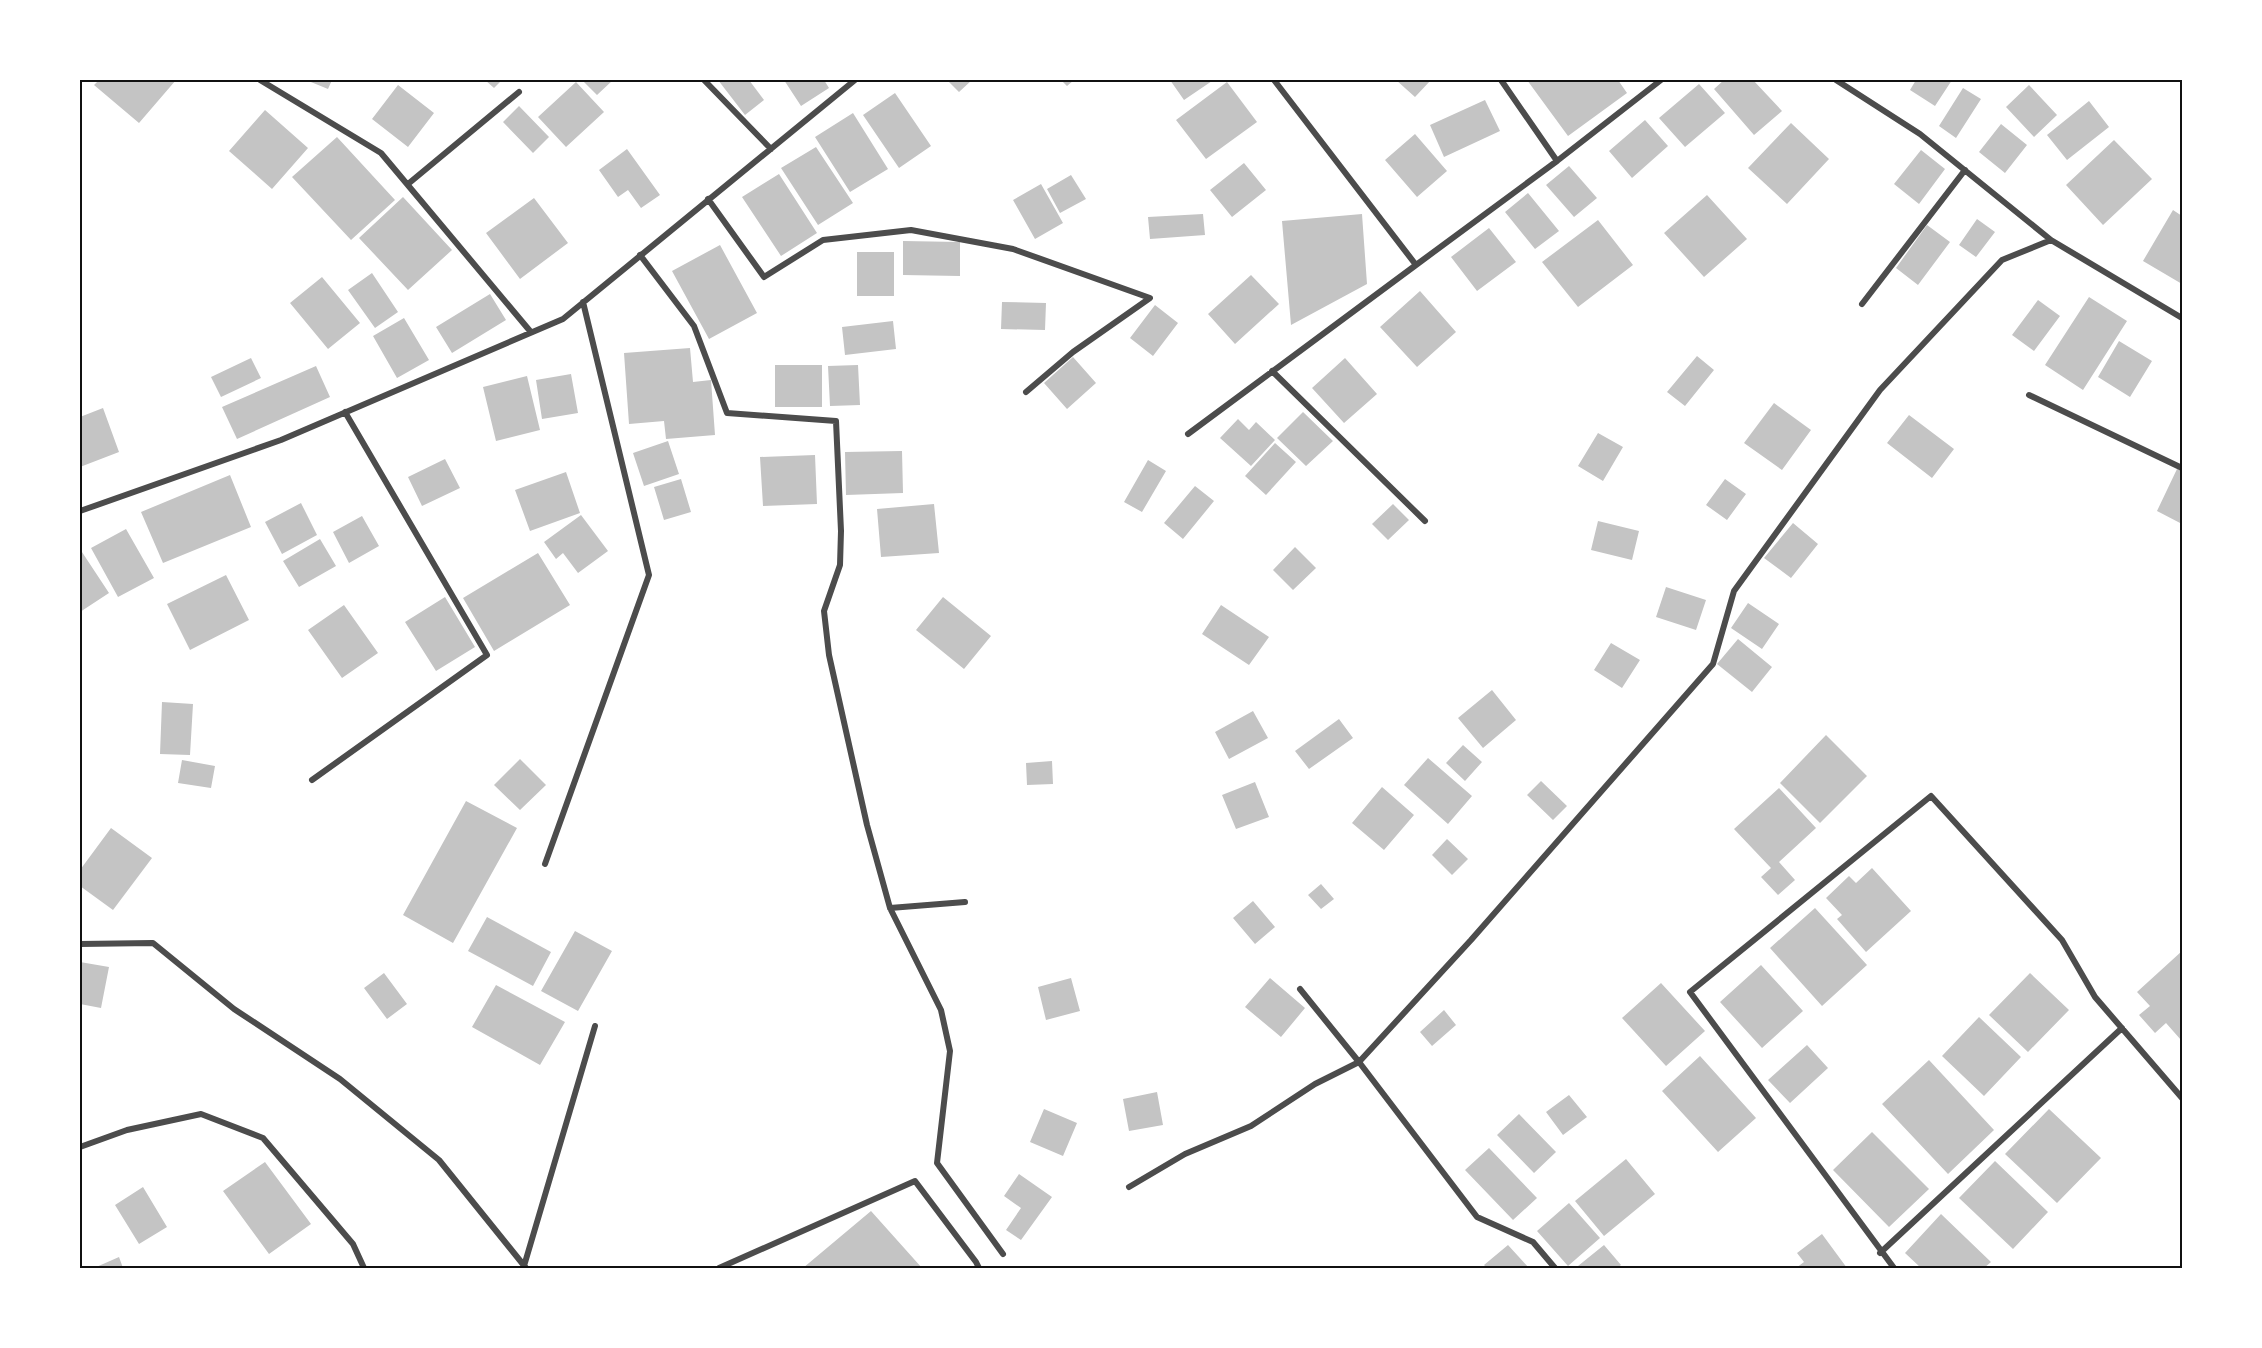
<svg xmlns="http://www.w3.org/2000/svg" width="2262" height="1348" viewBox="0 0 2262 1348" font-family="Commissioner,sans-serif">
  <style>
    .building { fill: #c4c4c4 }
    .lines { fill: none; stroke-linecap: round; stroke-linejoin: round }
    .minor { stroke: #4c4c4c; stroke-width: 6 }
    .neatline { fill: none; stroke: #111; stroke-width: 2 }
  </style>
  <rect width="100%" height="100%" fill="#fff"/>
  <path class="building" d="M99,80H176L139,123L94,85Z
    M306,80H332L328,89Z
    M485,80H502L494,88Z
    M582,80H613L597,95Z
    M718,80H749L764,100L745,115Z
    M784,80H824L829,88L801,106Z
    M947,80H972L959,92Z
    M1061,80H1074L1067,86Z
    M1170,80H1211L1212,81L1184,100Z
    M1396,80H1431L1415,97Z
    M1527,80H1618L1627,93L1568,136Z
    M1724,80H1753L1782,111L1754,135L1714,89Z
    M1916,80H1952L1935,106L1910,90Z
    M576,82L604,112L566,147L538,117Z
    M1227,82L1257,122L1206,159L1176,120Z
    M1699,84L1725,113L1685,147L1659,118Z
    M398,85L434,113L408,147L372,119Z
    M2029,85L2057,115L2034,137L2006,107Z
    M1963,88L1981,99L1956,138L1939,126Z
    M895,93L931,146L899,168L863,115Z
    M1485,100L1500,131L1444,157L1430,125Z
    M2089,101L2109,127L2067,160L2047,135Z
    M519,106L549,137L533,153L503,122Z
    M265,110L308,148L272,189L229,151Z
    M853,113L888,169L850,192L815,137Z
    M1645,120L1668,146L1632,178L1609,151Z
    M1791,123L1829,159L1787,204L1748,168Z
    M2001,124L2027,145L2005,173L1979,152Z
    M1415,134L1447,171L1417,197L1385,160Z
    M337,137L395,200L351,240L292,177Z
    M2114,140L2152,179L2103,225L2066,185Z
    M816,147L853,203L818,225L781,168Z
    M627,149L660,195L641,208L628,190L618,197L599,170Z
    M1921,150L1945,169L1919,204L1894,184Z
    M1244,163L1266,190L1232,217L1210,190Z
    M1569,166L1597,198L1574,217L1546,185Z
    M779,174L817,233L781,256L742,197Z
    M1071,175L1086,199L1060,213L1047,189Z
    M1041,184L1063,223L1035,239L1013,200Z
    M1528,193L1559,231L1535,249L1505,212Z
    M1707,195L1747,239L1704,277L1664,233Z
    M403,197L452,250L408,290L359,238Z
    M534,198L568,243L520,279L486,233Z
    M2173,210L2182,216V284L2143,261Z
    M1203,214L1205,235L1150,239L1148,217Z
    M1362,214L1367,284L1291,325L1282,221Z
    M1977,219L1995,232L1976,257L1959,245Z
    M1598,220L1633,265L1578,307L1542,262Z
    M1927,225L1950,242L1918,285L1896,268Z
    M1489,228L1516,262L1477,291L1451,257Z
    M903,241L960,242V276L903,275Z
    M720,245L757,313L709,339L672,271Z
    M857,252H894V296H857Z
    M372,273L398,312L375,328L348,290Z
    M1251,275L1279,304L1235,344L1208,314Z
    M322,277L360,323L328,349L290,303Z
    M1420,291L1456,332L1417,367L1380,327Z
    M490,294L506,320L452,353L436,327Z
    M2089,297L2127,321L2083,390L2045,365Z
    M2038,300L2060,316L2034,351L2012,335Z
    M1002,302L1046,303L1045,330L1001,329Z
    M1155,305L1178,323L1153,356L1130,338Z
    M404,318L429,360L397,378L373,336Z
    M893,321L896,349L845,355L842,327Z
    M2119,341L2152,361L2130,397L2098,377Z
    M690,348L693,382L711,380L715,435L666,439L664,421L629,424L624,353Z
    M1697,356L1714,370L1685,406L1667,392Z
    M1073,357L1096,383L1067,409L1044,383Z
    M251,358L261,378L221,397L211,377Z
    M1345,358L1377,394L1344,423L1312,388Z
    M775,365H822V407H775Z
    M858,365L860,405L830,406L828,366Z
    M316,366L330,397L237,439L222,407Z
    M571,374L578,413L542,419L536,380Z
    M527,376L540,430L496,441L483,387Z
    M1774,403L1811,430L1782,470L1744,443Z
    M103,408L119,452L80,467V417Z
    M1303,412L1333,441L1306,466L1277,438Z
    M1909,415L1954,449L1932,478L1887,443Z
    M1238,419L1249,430L1256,422L1275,440L1251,466L1220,438Z
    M1598,433L1623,447L1603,481L1578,466Z
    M668,441L679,474L644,486L633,453Z
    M1275,443L1296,462L1266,495L1245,476Z
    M902,451L903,493L846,495L845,452Z
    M815,455L817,504L763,506L760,457Z
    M445,459L460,488L422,506L408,477Z
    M1148,460L1166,471L1142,512L1124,502Z
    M2177,469L2182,471V524L2157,511Z
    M566,472L580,513L530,531L515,490Z
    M230,475L251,527L163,563L141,512Z
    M681,479L691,512L664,520L654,487Z
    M1725,479L1746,494L1727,520L1706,505Z
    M1195,486L1214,501L1183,539L1164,523Z
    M301,503L317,535L282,554L265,522Z
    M934,504L939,553L881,557L877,509Z
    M1393,504L1409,520L1388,540L1372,524Z
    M581,515L608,551L578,573L563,553L556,559L544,542Z
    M362,516L379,546L349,563L333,532Z
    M1598,521L1639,531L1632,560L1591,550Z
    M1793,523L1818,544L1791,578L1764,558Z
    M126,529L154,578L118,597L91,548Z
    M320,539L336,566L299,587L283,561Z
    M1295,547L1316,568L1293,590L1273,570Z
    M80,549L109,593L80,612Z
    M538,553L570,605L494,651L463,598Z
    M226,575L249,620L190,650L167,604Z
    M1666,587L1706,600L1696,630L1656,617Z
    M445,597L475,647L436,671L405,622Z
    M943,597L991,636L964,669L916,630Z
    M1748,603L1779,624L1762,649L1731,628Z
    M344,605L378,653L342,678L308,630Z
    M1221,605L1269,637L1249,665L1202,634Z
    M1738,639L1772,667L1752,692L1717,664Z
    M1611,643L1640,660L1622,688L1594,670Z
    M1492,690L1516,720L1483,748L1458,718Z
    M162,702L193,704L190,755L160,754Z
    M1253,711L1268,738L1229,759L1215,732Z
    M1339,719L1353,738L1309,769L1295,751Z
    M1826,735L1867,776L1820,823L1780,783Z
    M1463,745L1482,762L1465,781L1446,763Z
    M1428,758L1472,796L1448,824L1404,785Z
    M520,759L546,785L520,810L494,785Z
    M182,760L215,766L211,788L178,783Z
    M1052,761L1053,784L1027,785L1026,763Z
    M1541,781L1567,806L1553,820L1527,795Z
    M1255,782L1269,817L1236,829L1222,795Z
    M1382,787L1414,815L1384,850L1352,823Z
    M1779,788L1816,828L1779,862L1795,880L1778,895L1761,877L1771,868L1734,829Z
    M466,801L517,828L453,943L403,915Z
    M111,828L152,858L113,910L80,886V870Z
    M1447,839L1468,859L1452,875L1432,855Z
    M1872,868L1911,911L1866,952L1837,919L1842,915L1826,898L1849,876L1856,883Z
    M1321,884L1334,899L1321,909L1308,895Z
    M1253,901L1275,927L1255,944L1233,918Z
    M1815,908L1867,965L1822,1006L1770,948Z
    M487,917L551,952L533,986L468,951Z
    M575,931L612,951L578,1011L541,991Z
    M2182,951V1038L2181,1040L2166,1023L2155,1033L2139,1015L2150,1006L2137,992Z
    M80,962L109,967L101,1008L80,1004Z
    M1761,965L1803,1011L1762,1048L1720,1002Z
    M384,973L407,1004L387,1019L364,988Z
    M2030,973L2069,1010L2028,1052L1989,1015Z
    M1071,978L1080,1011L1046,1020L1038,987Z
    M1270,978L1305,1008L1281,1037L1245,1007Z
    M1661,983L1705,1031L1666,1066L1622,1018Z
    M496,985L565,1022L540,1065L472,1027Z
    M1444,1010L1456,1025L1432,1046L1420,1032Z
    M1979,1017L2021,1057L1984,1096L1942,1056Z
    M1807,1045L1828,1068L1790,1103L1768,1080Z
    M1700,1056L1756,1118L1718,1152L1662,1091Z
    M1929,1060L1994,1130L1948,1174L1882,1104Z
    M1157,1092L1163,1125L1129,1131L1123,1099Z
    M1569,1095L1587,1117L1563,1135L1546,1112Z
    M1044,1109L1077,1123L1063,1156L1030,1142Z
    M2049,1109L2101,1158L2057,1203L2005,1154Z
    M1519,1114L1556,1152L1534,1173L1497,1135Z
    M1872,1132L1929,1189L1889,1227L1833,1170Z
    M1489,1148L1537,1198L1513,1220L1465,1170Z
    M1626,1159L1655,1194L1604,1236L1575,1201Z
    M1995,1161L2048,1212L2013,1249L1959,1198Z
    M265,1162L311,1224L269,1254L223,1191Z
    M1019,1174L1052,1197L1021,1240L1006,1230L1021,1208L1004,1196Z
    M143,1187L167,1227L139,1244L115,1205Z
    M1569,1203L1600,1238L1568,1266L1537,1231Z
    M871,1211L922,1268H803Z
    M1941,1214L1991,1262L1984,1268H1921L1905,1253Z
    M1822,1234L1847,1268H1796L1804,1262L1797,1253Z
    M1508,1245L1529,1268H1487L1484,1265Z
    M1604,1245L1621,1265L1617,1268H1580L1578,1266Z
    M119,1257L123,1268H94Z"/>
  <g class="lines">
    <path class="minor" d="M260,80L381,153L530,331
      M704,80L771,149
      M1274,80L1416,265L1557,161L1501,80
      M1836,80L1920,134L2051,240L2182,318
      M1557,161L1661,80
      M408,184L519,92
      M708,199L764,277L823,240L911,230L1013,249L1150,298L1073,352L1026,392
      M640,255L694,326L727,413L836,421L841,531L840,565L824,611L829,655L867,825L890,908L941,1010L950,1051L937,1163L1003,1254
      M1862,304L1965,170
      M1272,371L1425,521
      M2029,395L2182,468
      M1188,434L1416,265
      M80,511L281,440L563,319L855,80
      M312,780L487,655L345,412
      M545,864L649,575L583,302
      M890,908L965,902
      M80,944L153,943L234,1009L340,1079L439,1160L526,1268
      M80,1147L127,1130L201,1114L263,1138L353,1244L364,1268
      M1129,1187L1185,1154L1251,1126L1315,1084L1359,1062L1300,989
      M1880,1253L2122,1028
      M524,1266L595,1026
      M719,1268L915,1181L976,1262L979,1268
      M1555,1268L1533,1242L1477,1217L1359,1062L1471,940L1713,664L1734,591L1880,390L2002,260L2051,240
      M1894,1268L1690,992L1931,796L2062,940L2095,997L2182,1098"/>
  </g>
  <rect width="2262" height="1348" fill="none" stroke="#ffffff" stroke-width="162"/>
  <rect x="81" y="81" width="2100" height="1186" class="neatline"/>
</svg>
